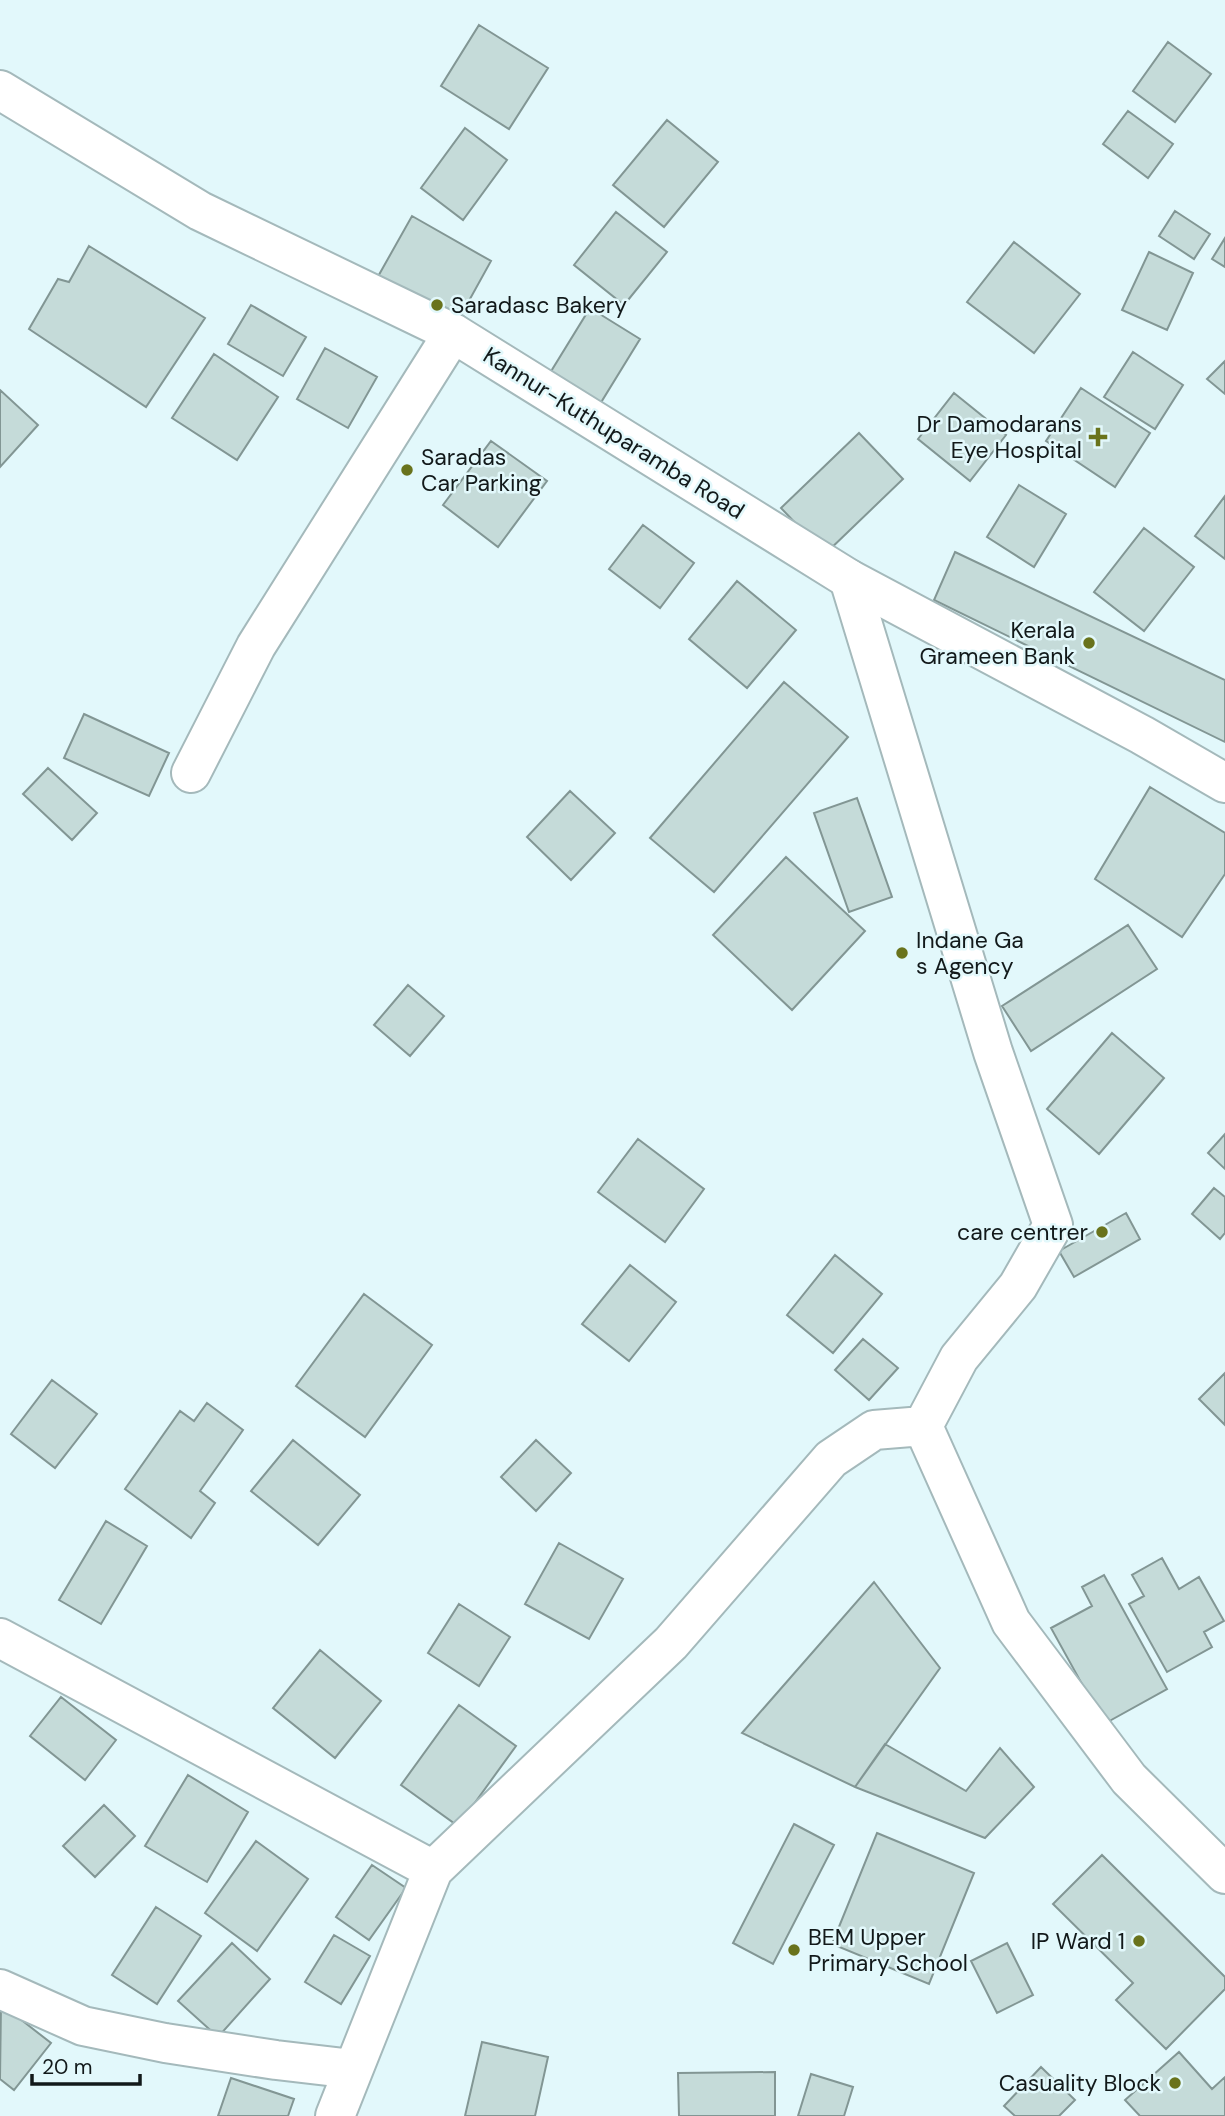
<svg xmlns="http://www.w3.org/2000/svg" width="1225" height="2116" viewBox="0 0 1225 2116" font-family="'DM Sans',sans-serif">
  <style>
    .building { fill: #c5dbd9; stroke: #829694; stroke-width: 2 }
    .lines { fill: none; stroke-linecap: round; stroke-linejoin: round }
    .minor-casing { stroke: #a4b9bb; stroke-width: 42 }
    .major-casing { stroke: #a4b9bb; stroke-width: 42 }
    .minor { stroke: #fff; stroke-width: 38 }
    .major { stroke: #fff; stroke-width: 38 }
    .poi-dot { fill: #69731c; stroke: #e2f8fb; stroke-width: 2.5 }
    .labels { text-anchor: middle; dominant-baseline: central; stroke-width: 5; stroke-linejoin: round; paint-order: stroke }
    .poi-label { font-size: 23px; fill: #12191a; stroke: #e2f8fb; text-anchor: end }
    .street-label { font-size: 23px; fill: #12191a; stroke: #e2f8fb }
  </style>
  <rect width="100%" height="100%" fill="#e2f8fb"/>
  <path class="building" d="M479,25L548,68L509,129L441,86Z
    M1168,42L1211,74L1175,122L1133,91Z
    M1128,111L1173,144L1148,178L1103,144Z
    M667,120L718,162L664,227L613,185Z
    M465,128L507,160L463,220L421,188Z
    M1175,211L1210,234L1194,259L1159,236Z
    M616,212L667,252L624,305L574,265Z
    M412,216L491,261L450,335L371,289Z
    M1225,238V267L1212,259Z
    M1014,242L1080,294L1034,353L967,302Z
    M89,246L205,318L146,407L29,329L58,279L69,282Z
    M1149,252L1193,273L1167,330L1122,310Z
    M251,305L306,337L283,376L228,344Z
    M590,308L640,339L600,404L550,373Z
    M325,348L377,377L348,428L297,399Z
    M1133,352L1183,385L1155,429L1104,397Z
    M214,354L278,397L237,460L172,418Z
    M1225,361V394L1207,379Z
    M1081,388L1150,433L1115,487L1046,441Z
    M0,390L38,425L0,467Z
    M954,393L1006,435L970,481L918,439Z
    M859,433L903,479L825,554L781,508Z
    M491,441L547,481L498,547L443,505Z
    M1019,485L1066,514L1034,567L987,537Z
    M1225,496V559L1195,536Z
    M643,525L694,563L660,608L609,569Z
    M1144,528L1194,567L1144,631L1094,592Z
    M955,552L1225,680V742L934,600Z
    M737,581L796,630L747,688L689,639Z
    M784,682L848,737L714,892L650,838Z
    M84,714L169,753L149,796L64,758Z
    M48,768L97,813L72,840L23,794Z
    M1150,787L1225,833V874L1182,937L1095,879Z
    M570,791L615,833L571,880L527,837Z
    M857,798L892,897L849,912L814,813Z
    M786,857L865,931L792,1010L713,935Z
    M1128,925L1157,969L1031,1051L1002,1006Z
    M408,985L444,1016L410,1056L374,1025Z
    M1112,1033L1164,1078L1099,1154L1047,1109Z
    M1225,1134V1169L1208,1153Z
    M638,1139L704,1189L665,1242L598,1192Z
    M1214,1188L1225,1197V1233L1220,1239L1192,1214Z
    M1126,1213L1140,1239L1074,1277L1059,1251Z
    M835,1255L882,1294L833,1353L787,1315Z
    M630,1265L676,1302L629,1361L582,1324Z
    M364,1294L432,1345L365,1437L296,1386Z
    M863,1339L898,1368L869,1400L835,1370Z
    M1225,1373V1425L1199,1399Z
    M52,1380L97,1414L55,1468L11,1434Z
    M207,1403L243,1430L200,1491L215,1503L191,1538L125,1489L180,1411L194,1421Z
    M293,1440L360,1495L318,1545L251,1491Z
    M536,1440L571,1473L536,1511L501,1477Z
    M106,1521L147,1546L101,1624L59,1600Z
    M559,1543L623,1579L589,1639L525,1604Z
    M1162,1558L1179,1589L1199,1577L1224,1621L1204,1632L1212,1647L1167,1672L1129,1604L1144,1596L1132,1575Z
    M1104,1575L1167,1689L1104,1724L1051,1628L1092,1606L1082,1587Z
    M874,1582L940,1668L855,1787L742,1733Z
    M459,1604L510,1637L479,1686L428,1653Z
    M320,1650L381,1701L335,1758L273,1708Z
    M61,1697L116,1740L85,1780L30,1736Z
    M459,1705L516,1746L458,1826L401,1785Z
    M885,1744L966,1791L1000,1748L1034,1787L985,1838L855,1787Z
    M188,1775L248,1812L207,1882L145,1846Z
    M104,1805L135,1836L95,1877L63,1846Z
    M794,1824L834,1845L773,1964L733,1943Z
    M877,1833L974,1873L929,1984L832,1944Z
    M256,1841L308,1879L257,1951L205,1913Z
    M1102,1855L1225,1977V1989L1166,2049L1116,2000L1133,1983L1053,1904Z
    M372,1865L406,1888L369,1940L336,1917Z
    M156,1907L201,1936L157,2004L112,1975Z
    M334,1935L370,1956L341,2004L305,1982Z
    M232,1943L270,1979L218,2037L178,2001Z
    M1007,1943L1033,1995L997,2013L971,1961Z
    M1,2004L51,2043L14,2090L0,2079Z
    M482,2042L548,2057L535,2116H465Z
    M1179,2052L1212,2089L1225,2077V2116H1140L1125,2100Z
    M1041,2067L1075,2100L1059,2116H1015L1004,2106Z
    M775,2072V2116H679L678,2073Z
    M811,2074L853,2087L844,2116H798Z
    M231,2078L294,2099L288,2116H218Z"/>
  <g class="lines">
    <g class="minor-casing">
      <path id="minor" d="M849,579L993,1052L1053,1225L1018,1286L959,1358L923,1426L1011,1622L1129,1779L1225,1874
        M191,773L256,646L453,333
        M0,1638L433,1870
        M0,1989L83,2026L165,2043L276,2060L353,2069
        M335,2116L433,1870L671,1643L831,1459L874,1430L923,1426"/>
    </g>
    <g class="major-casing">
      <path id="major" d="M0,90L200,211L453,333L849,579L1142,735L1225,783"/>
    </g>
    <use href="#minor" class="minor"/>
    <use href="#major" class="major"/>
  </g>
  <g class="poi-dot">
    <circle cx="437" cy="305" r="7"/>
    <path d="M1094.5 426.5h7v7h7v7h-7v7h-7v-7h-7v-7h7z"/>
    <circle cx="407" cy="470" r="7"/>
    <circle cx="1089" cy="643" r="7"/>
    <circle cx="902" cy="953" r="7"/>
    <circle cx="1102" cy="1232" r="7"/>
    <circle cx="1139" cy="1941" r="7"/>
    <circle cx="794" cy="1950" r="7"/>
    <circle cx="1175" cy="2083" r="7"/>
  </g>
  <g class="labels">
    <g class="poi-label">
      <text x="451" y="305" text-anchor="start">Saradasc Bakery</text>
      <text x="1082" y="424">Dr Damodarans<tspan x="1082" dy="26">Eye Hospital</tspan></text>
      <text x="421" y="457" text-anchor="start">Saradas<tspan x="421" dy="26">Car Parking</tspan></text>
      <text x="1075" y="630">Kerala<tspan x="1075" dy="26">Grameen Bank</tspan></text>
      <text x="916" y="940" text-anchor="start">Indane Ga<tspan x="916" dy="26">s Agency</tspan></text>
      <text x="1088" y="1232">care centrer</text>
      <text x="808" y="1937" text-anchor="start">BEM Upper<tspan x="808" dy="26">Primary School</tspan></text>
      <text x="1125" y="1941">IP Ward 1</text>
      <text x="1161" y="2083">Casuality Block</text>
    </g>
    <g class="street-label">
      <text transform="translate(614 433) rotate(32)">Kannur-Kuthuparamba Road</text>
    </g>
  </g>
  <path d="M32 2074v10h108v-10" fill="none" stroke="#12191a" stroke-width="3.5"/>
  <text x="42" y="2074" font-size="21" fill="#12191a" stroke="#e2f8fb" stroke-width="5" paint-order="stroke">20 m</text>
</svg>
